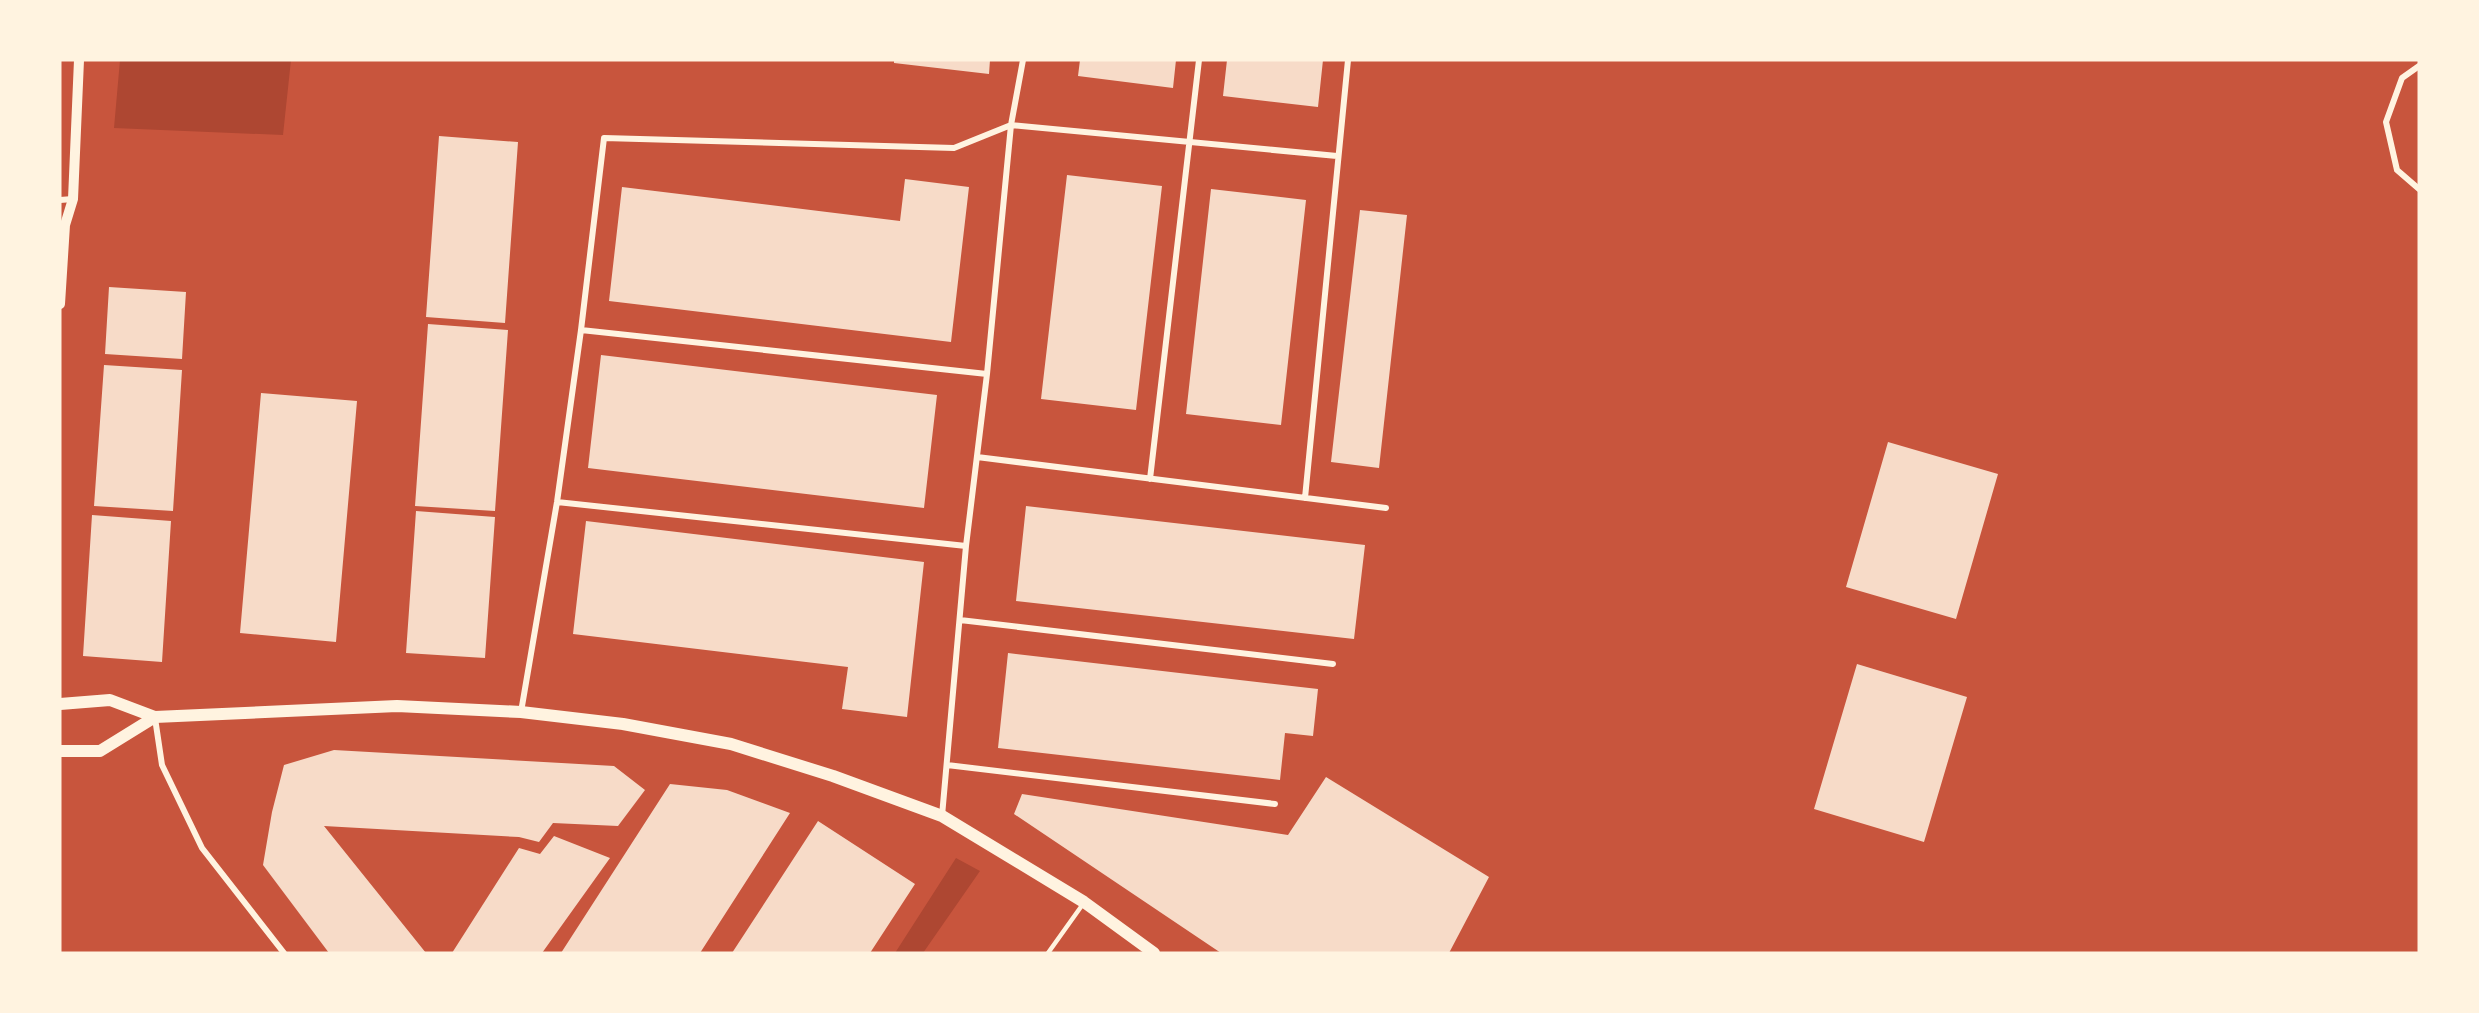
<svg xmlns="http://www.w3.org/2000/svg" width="2479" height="1013" viewBox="0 0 2479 1013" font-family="'PT Sans',sans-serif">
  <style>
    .green { fill: #ae4732 }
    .building { fill: #f7dbc8 }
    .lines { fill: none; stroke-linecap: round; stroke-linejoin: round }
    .service { stroke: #fff3e0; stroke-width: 4.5 }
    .minor { stroke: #fff3e0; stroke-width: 6 }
    .tertiary { stroke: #fff3e0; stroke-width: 10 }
    .secondary { stroke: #fff3e0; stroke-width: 12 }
  </style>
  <rect width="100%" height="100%" fill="#c8553d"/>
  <path class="green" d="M120,60H291L283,135L114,128Z
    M956,858L980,871L923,953H895Z"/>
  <path class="building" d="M894,60H990L989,74L894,63Z
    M1080,60H1176L1173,88L1078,76Z
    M1227,60H1323L1318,107L1223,96Z
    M439,136L518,142L505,323L426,317Z
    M1067,175L1162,186L1136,410L1041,399Z
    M905,179L969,187L951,342L609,301L622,187L900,221Z
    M1211,189L1306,200L1281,425L1186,414Z
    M1360,210L1407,215L1379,468L1331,462Z
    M109,287L186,292L182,359L105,354Z
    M428,324L508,330L495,511L415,506Z
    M601,355L937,395L924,508L588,468Z
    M104,365L182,370L173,511L94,506Z
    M261,393L357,401L336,642L240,633Z
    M1888,442L1998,474L1956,619L1846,587Z
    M1026,506L1365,545L1354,639L1016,601Z
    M416,511L495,517L485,658L406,653Z
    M92,515L171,521L162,662L83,656Z
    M586,521L924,562L907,717L842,709L848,667L573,634Z
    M1008,653L1318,689L1313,736L1285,733L1280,780L998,748Z
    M1857,664L1967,697L1924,842L1814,809Z
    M334,750L614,766L645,790L618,826L553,823L539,842L519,837L324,826L426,953H329L263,865L272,812L284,765Z
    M1326,777L1489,877L1449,953H1221L1014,814L1022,794L1288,835Z
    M670,784L727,790L790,813L700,953H561Z
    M818,821L915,884L870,953H732Z
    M554,836L610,858L542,953H452L519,848L540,854Z"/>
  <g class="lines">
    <path class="service" d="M1048,953L1083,904"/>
    <path class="minor" d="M2419,66L2402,78L2386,122L2397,170L2419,189
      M60,200L73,199
      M581,330L987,374
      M977,457L1386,508
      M1150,479L1199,60
      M1305,498L1348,60
      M557,502L966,546
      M960,620L1333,664
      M521,712L557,502L581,330L604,138L954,148L1011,125L1337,156
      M155,718L162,765L202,848L284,953
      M947,765L1275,804
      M942,816L966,546L987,374L1011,125L1023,60"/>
    <path class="tertiary" d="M60,304L65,225L73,199L79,60"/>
    <path class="secondary" d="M60,704L110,700L155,717L397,706L521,712L623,724L731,744L833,776L942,816L1084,902L1154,953
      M60,751H100L155,717"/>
  </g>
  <rect width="2479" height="1013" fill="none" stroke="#fff3e0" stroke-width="123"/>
</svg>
